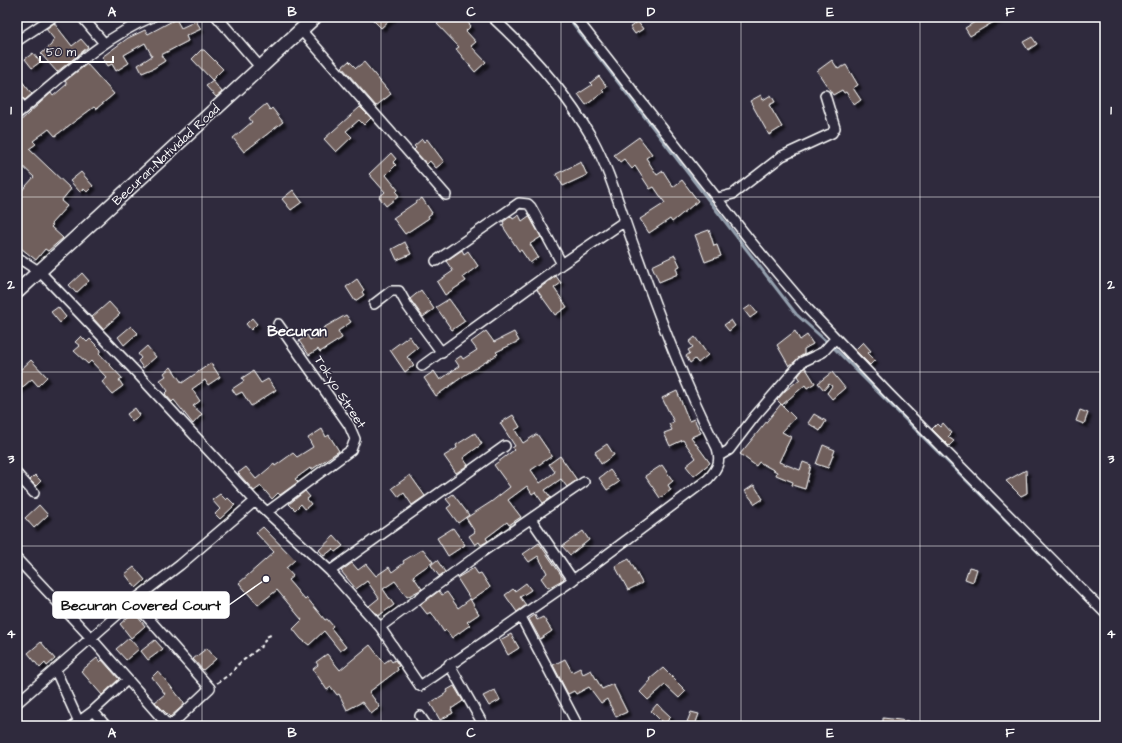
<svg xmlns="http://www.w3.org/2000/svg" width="1122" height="743" viewBox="0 0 1122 743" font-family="'Architects Daughter',sans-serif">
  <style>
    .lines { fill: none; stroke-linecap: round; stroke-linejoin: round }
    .stream { stroke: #95a1af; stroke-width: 3 }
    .building { fill: #6f5e5c; stroke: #fff; filter: url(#shadow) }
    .street-casing { stroke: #fff; stroke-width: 12 }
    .secondary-casing { stroke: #fff; stroke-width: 16 }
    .path { stroke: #fff; stroke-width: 2; stroke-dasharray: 4 3; stroke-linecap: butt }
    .street { stroke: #2f2a3d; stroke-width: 9 }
    .secondary { stroke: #2f2a3d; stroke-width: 13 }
    .grid { fill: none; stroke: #fff; stroke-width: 1; stroke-opacity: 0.55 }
    .labels { text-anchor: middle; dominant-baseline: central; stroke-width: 3; stroke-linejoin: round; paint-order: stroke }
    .street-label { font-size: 13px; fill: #fff; stroke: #2f2a3d }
    .quarter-label { font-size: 15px; font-weight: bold; fill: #fff; stroke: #2f2a3d }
    .leader { fill: none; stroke: #fff; stroke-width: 1.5 }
    .callout-dot { fill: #fff; stroke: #2f2a3d; stroke-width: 1.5 }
    .callout { fill: #fff; stroke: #fff; stroke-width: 1.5 }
    .callout-label { font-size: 14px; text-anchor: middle; font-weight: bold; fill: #111 }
    .neatline { fill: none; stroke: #fff; stroke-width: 1.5 }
    .grid-label { font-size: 13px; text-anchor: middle; font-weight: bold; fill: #fff }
  </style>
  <defs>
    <filter id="shadow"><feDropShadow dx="3.5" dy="3.5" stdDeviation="1" flood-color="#0009"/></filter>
  </defs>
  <rect width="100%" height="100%" fill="#2f2a3d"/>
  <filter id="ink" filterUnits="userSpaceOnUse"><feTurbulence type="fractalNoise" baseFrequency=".025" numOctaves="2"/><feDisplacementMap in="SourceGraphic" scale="8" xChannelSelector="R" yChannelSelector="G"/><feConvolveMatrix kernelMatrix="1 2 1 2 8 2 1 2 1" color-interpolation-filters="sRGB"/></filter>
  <g filter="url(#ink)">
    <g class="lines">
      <path class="stream" d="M568,17L796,314L827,342
        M834,348L1075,589"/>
    </g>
    <path class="building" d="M370,17H393L381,28Z
      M438,17H463L471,26L466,31L476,42L471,46L486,62L475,72L456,49L459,47L437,24L441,21Z
      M983,17H1002L970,36L965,28Z
      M176,19L181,28L196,21L201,29L186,36L188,41L161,55L165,61L154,68L142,73L138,65L152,56L145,43L124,55L129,63L116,71L112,64L108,66L102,57L128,38L145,30L148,34Z
      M638,22L643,29L635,34L630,27Z
      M54,23L72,46L81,39L88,47L57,72L41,54L51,45L54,39L46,29Z
      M1032,37L1037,44L1028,50L1023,42Z
      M201,50H204L223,69L212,80L192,59Z
      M33,53L40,62L32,68L25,59Z
      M832,60L838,69L846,65L858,85L853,88L861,100L854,105L846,92L844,93L842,90L833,95L817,71Z
      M349,61L356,68L364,62L391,94L376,106L342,67Z
      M87,64L114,94L96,109L94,107L55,136L49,129L33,141L36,144L29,149L71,189L61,201L67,206L51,224L53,225L51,227L63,238L48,251L45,249L36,260L17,245V196L34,177L17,161V124L51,93L53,96L67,84L65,81Z
      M17,75L32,94L25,100L17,94Z
      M599,76L607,87L602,90L604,92L586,105L578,94L592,85L590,83Z
      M213,81L222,92L216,97L206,86Z
      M761,95L763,100L771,95L775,102L769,105L782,127L769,135L750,101Z
      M266,104L270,110L272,108L283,122L244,152L233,138L252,122L249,118Z
      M360,107L371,118L364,125L359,120L346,131L352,137L336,152L324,139Z
      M639,137L652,154L646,158L657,175L663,171L673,187L682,180L698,201L672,222L670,219L649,233L640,219L665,203L654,187L650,189L635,166L632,169L624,159L620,162L614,155Z
      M422,139L424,142L427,139L444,162L436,168L430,161L427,164L414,150L416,148L414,146Z
      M391,153L396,159L393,162L396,165L386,175L398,190L396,192L399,196L386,206L379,197L385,192L369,174Z
      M581,162L587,175L563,186L556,174Z
      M81,172L93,186L87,192L84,189L80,192L70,181Z
      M293,190L302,202L291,210L282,199Z
      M422,198L432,213L428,216L429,218L405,234L393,218Z
      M519,215L522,221L529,216L541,237L530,244L538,257L530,263L521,250L519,251L502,225L504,224L503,222L511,216L513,219Z
      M709,230L714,246L717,245L721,256L705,262L695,235Z
      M405,242L411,254L397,260L392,249Z
      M462,250L464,254L468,251L478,266L463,277L466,281L445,295L437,282L453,271L446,261Z
      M675,255L680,266L676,268L678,274L659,282L652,266Z
      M82,273L89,281L76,293L69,285Z
      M556,276L561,283L554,288L567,307L555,315L537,290Z
      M357,279L364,290L362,292L364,295L355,301L346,287Z
      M421,290L434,309L423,317L410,299Z
      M449,299L465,321L452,330L436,307Z
      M109,302L120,314L103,329L92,317Z
      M751,305L757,313L750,318L744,310Z
      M58,307L66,317L60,323L51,312Z
      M346,315L351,322L338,331L342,338L320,352L318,349L309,355L299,341L307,335L310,340L324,330L323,328Z
      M252,318L257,324L251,330L246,324Z
      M731,320L735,326L729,331L724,325Z
      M131,326L138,333L124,345L118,337Z
      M486,331L494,342L514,332L519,341L496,352L498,354L465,375L436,396L424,378L434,371L440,380L459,366L455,360L461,356L463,359L477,350L471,342Z
      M795,331L800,340L807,335L813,344L804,349V354L789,366L777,345Z
      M81,336L87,342L90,339L101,350L99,353L122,378L119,380L123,386L112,394L102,382L107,378L91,361L88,364L74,351L80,346L75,342Z
      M409,336L418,348L407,357L414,365L405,372L390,350Z
      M695,337L708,355L698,363L695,359L690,363L686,356L690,353L688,350L693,347L689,342Z
      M863,342L871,351L868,353L875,360L870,365L855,350Z
      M147,346L156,357L143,368L138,361L141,358L138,354Z
      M31,360L47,377L38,386L32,379L17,392V373Z
      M211,363L220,377L208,385L205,380L192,389L200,401L193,406L202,414L193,424L174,400L172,402L165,394L168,391L160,380L166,376L164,373L171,367L182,383Z
      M805,367L815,383L807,388L805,385L782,405L777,400L786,390L800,379L798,376Z
      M253,371L261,383L268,379L276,390L251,406L242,392L236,395L232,389L244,381L242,378Z
      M832,372L845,388L832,399L827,393L832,386L829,384L824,390L818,383Z
      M677,391L689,421L694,419L701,433L691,437L710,463L694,476L686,466L696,458L683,440L670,446L664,433L672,430L669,424L674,422L662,398Z
      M781,404L795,418L782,432L791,437L779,462L800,470L803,462L811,465L805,489L792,485L793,482L776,475L777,472L759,462L756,466L740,454Z
      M135,408L140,415L132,421L127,414Z
      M1080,410L1088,413L1084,424L1076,421Z
      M814,414L826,421L820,431L808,423Z
      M513,415L520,427L515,430L523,443L537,434L552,456L531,470L540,483L555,472L549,464L560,456L577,480L567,487L561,479L545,490L551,498L543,503L535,492L532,494L527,486L508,500L521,517L509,525L507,522L494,532L486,538L488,541L481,545L479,542L475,545L469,536L475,532L466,518L491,502L510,487L494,465L514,450L512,448L515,446L500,423Z
      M943,423L952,433L948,437L954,441L949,446L932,429L937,424L940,427Z
      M322,429L326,437L329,435L339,451L311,470L310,468L295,479L298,482L280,495L278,493L272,499L261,486L254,491L238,473L246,467L256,479L274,464L275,466L293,453L297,457L313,447L308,438Z
      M475,433L482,444L463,458L468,465L456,473L444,456L457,448L456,445Z
      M607,444L614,455L601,464L595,452Z
      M823,445L835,450L828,468L816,464Z
      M662,465L673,481L668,485L671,490L660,498L645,476Z
      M610,470L619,482L607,490L599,478Z
      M1026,470L1027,493L1021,496L1006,481Z
      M35,475L41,481L36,486L30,480Z
      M410,475L425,496L412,505L404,493L399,497L392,488Z
      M754,485L763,499L755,504L745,491Z
      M305,491L310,497L307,499L311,504L305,509L301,504L295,510L289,504Z
      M220,494L226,500L228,498L235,505L220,519L215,514L220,509L212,500Z
      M453,494L469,515L458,523L447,508L451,505L446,499Z
      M39,505L48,515L34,528L25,518Z
      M263,527L295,560L286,568L293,576L288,580L305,600L307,598L325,620L327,619L333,626L331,628L346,647L340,651L324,631L309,645L301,639L293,629L302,620L277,590L258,605L239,583L274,552L256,533Z
      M453,528L465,545L448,556L437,538Z
      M583,531L589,540L570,555L562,546Z
      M334,536L343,546L335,552L333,549L324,556L319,550Z
      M539,543L564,579L548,588L541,578L547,573L538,556L529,562L523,554Z
      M423,549L433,562L413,576L422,589L407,597L395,581L383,589L394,605L378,616L369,606L379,598L367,581L356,589L341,571L352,563L358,570L366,564L376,576L389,567L392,572L404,563L403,561Z
      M629,559L642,583L628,590L615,566Z
      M437,560L445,572L439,576L431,565Z
      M134,567L145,580L136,588L125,574Z
      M969,567L977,569L973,582L965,579Z
      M474,568L478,574L481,573L490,587L471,600L457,578Z
      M526,583L531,590L520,597L526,605L517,612L505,595L513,589L515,591Z
      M439,591L442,595L447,592L458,608L470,599L479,614L467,622L470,625L452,638L446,630L444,632L431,612L427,614L420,605Z
      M134,612L145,626L131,638L120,624Z
      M535,615L537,620L543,617L552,631L540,639L529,619Z
      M511,634L519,648L508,655L500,640Z
      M129,638L139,649L126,660L116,649Z
      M155,640L163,649L148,660L141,651Z
      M41,642L55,659L47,666L45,663L40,668L28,653Z
      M370,645L384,663L390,659L392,662L395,660L399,666L397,667L398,670L369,692L380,707L371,714L362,702L347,710L339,694L337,695L331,687L327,690L313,669L318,665L316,662L327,654L340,670Z
      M207,648L216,659L203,670L193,659Z
      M97,658L100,662L102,660L119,679L102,695L81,671Z
      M565,659L572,672L580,668L583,674L591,670L602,689L613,684L627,712L616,717L607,699L601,703L589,687L576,694L574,691L568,694L553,665Z
      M663,668L686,691L679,698L665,685L648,700L640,692L651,680L650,679Z
      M158,671L185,704L170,717L155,702L165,694L152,677Z
      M454,686L463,701L451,709L453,713L440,720L430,703L448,692L447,690Z
      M495,690L500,700L489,706L483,696Z
      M657,704L671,717L664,724L651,711Z
      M691,712L699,714L695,725L687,722Z
      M883,718L908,721L907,726H883Z"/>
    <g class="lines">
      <g class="street-casing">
        <path id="street" d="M82,17L104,43
          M217,17L261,68
          M575,17L752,243L807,308L888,393L1105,613
          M301,30L446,195
          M17,41L53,17
          M17,100L24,108
          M17,114C60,79 100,39 152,17
          M718,198L733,194L782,156L832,133L835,128L825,95
          M17,257L40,272L136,372L255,501L330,571L380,627L420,686L573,580L708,479C718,468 721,461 717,448C684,383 659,316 635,249C621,212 611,173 592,138C566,93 530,52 492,17
          M436,261L519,203L528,204L531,207L562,264
          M374,304L391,291H399L408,307L442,353
          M422,366L562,264L625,221
          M719,456L729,450L755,416L802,362L823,352L835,339
          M17,474L34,493
          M267,512L351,450L355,439L349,425L278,324
          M531,519L573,580
          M17,559L91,638L165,722L172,724L210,688L133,601
          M330,571L505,446
          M521,617L578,726
          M380,627L482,552L584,482
          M449,664L484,726
          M55,669L78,720
          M17,703L133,601L180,565L255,501
          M93,711L106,726
          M420,716L427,726
          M73,726L93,711L127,680"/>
      </g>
      <g class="secondary-casing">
        <path id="secondary" d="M17,292L315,17"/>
      </g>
      <path class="path" d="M217,683L233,672L236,666L263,645L266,637L273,634"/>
      <use href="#street" class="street"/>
      <use href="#secondary" class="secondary"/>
    </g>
  </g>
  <path class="grid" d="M202,17V726M381,17V726M561,17V726M741,17V726M920,17V726M17,197H1105M17,372H1105M17,546H1105"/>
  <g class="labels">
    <g class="street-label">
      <text transform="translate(166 155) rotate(-43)">Becuran-Natividad Road</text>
      <text transform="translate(340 392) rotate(57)">Tokyo Street</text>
    </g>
    <g class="quarter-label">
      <text x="297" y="331">Becuran</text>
    </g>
  </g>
  <path class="leader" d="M266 579L229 605"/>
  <circle class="callout-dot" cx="266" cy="579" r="4"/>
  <rect class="callout" x="53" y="592" width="176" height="26" rx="4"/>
  <g class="callout-label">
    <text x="141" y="610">Becuran Covered Court</text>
  </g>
  <rect width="1122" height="743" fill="none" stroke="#2f2a3d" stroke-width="44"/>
  <path d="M40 56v6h73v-6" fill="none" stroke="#ffffff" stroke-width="2"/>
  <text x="46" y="56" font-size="12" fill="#ffffff" stroke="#2f2a3d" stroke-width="3" paint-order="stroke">50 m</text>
  <rect x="22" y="22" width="1078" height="699" class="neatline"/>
  <g class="grid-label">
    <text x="112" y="16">A</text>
    <text x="292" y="16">B</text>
    <text x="471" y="16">C</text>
    <text x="651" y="16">D</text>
    <text x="830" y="16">E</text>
    <text x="1010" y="16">F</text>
    <text x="11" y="114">1</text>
    <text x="1111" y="114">1</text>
    <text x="11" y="289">2</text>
    <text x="1111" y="289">2</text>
    <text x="11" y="463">3</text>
    <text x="1111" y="463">3</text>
    <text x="11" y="638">4</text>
    <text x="1111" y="638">4</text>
    <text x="112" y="737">A</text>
    <text x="292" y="737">B</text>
    <text x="471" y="737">C</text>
    <text x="651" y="737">D</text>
    <text x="830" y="737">E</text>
    <text x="1010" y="737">F</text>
  </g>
</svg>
